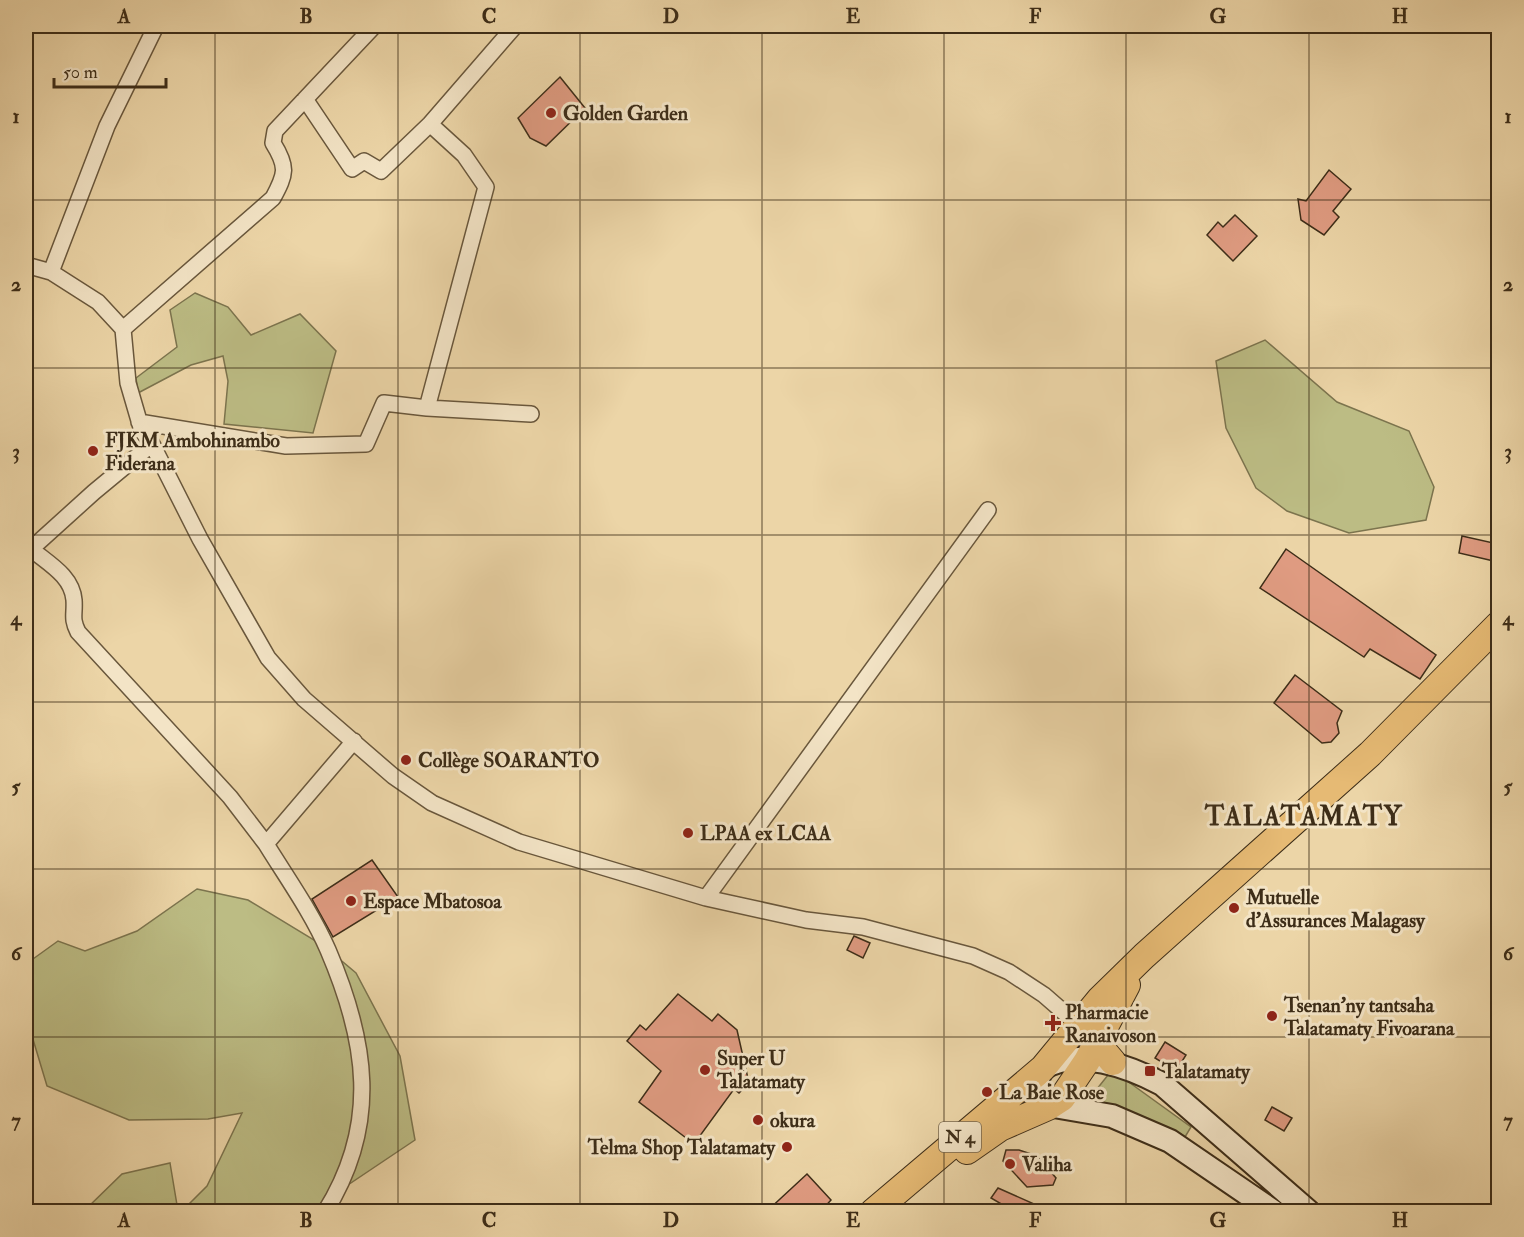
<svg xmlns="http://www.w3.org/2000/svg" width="1524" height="1237" viewBox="0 0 1524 1237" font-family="'IM FELL Double Pica',serif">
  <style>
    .green { fill: #bcbc84; stroke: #7c744e; stroke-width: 1.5 }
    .building { fill: #df9b81; stroke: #3d2d18; stroke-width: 1.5 }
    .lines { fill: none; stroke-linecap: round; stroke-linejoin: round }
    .street-casing { stroke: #69573c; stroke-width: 18 }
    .secondary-casing { stroke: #3d2d18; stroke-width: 26 }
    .primary-casing { stroke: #3d2d18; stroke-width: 28 }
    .street { stroke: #f3e4c6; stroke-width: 15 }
    .secondary { stroke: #f3e4c6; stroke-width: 22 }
    .primary { stroke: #e6ba74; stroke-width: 26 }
    .grid { fill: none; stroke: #3d2d18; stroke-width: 1.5; stroke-opacity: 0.55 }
    .poi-dot { fill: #8f2418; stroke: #f3e4c6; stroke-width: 2 }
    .labels { text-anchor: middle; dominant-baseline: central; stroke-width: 6; stroke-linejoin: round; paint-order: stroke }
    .shield { fill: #f3e4c6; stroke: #74644c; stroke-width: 1.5 }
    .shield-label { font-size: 18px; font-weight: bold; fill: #3d2d18 }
    .poi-label { font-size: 20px; font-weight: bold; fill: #3d2d18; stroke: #f3e4c6; text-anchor: start }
    .district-label { font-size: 26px; font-weight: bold; letter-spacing: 1.5px; fill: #3d2d18; stroke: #f3e4c6 }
    .neatline { fill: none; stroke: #3d2d18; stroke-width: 2 }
    .grid-label { font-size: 20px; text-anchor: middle; font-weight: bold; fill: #3d2d18 }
  </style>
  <rect width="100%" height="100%" fill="#ecd5a7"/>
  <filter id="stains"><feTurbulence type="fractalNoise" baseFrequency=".00333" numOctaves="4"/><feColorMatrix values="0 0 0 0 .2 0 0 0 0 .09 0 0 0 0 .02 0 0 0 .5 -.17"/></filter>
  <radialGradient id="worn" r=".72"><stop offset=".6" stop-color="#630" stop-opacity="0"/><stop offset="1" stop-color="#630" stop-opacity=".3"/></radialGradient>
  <path class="green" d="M195,293L228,307L251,335L300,314L336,351L313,433L224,424L228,381L223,356L191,365L138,393L136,378L177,347L170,310Z
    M1265,340L1337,402L1409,431L1434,487L1426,520L1349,533L1287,511L1256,488L1226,428L1216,361Z
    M197,889L248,900L324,946L356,973L400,1056L415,1140L336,1193L325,1211H182L207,1186L242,1113L208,1119L129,1120L47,1086L32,1036L26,964L58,941L85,951L137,931Z
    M1112,1070L1191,1127L1179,1147L1085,1104Z
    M170,1163L178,1211H84L122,1174Z"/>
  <path class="building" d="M560,77L585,108L546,146L530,138L518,118Z
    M1329,170L1351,189L1333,211L1339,217L1324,235L1301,220L1298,199L1306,201Z
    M1235,215L1257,236L1233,261L1207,235L1218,222L1223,227Z
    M1462,536L1498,544V562L1459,553Z
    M1286,549L1436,655L1420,679L1370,649L1364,657L1260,588Z
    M1295,675L1342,711L1337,723L1339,733L1331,742L1322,743L1274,703Z
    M372,860L398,897L333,937L312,899Z
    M854,936L870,943L863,958L847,950Z
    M678,994L712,1021L718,1014L737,1030L749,1083L739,1093L734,1089L694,1144L639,1102L661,1071L627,1041L640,1025L646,1030Z
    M1165,1042L1186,1055L1176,1071L1155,1058Z
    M1272,1107L1292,1118L1284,1131L1265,1120Z
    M1006,1150H1019L1037,1156L1056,1178L1053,1185L1027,1187L1003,1161Z
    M807,1174L831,1200L820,1212H766Z
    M998,1188L1052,1212H1015L991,1198Z"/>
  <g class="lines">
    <g class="street-casing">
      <path id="street" d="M305,99L352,169L364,161L381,171L430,124L515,26
        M26,265L51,272L98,302L123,329L128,383L142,431L152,444L200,539L268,658L304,699L393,776L432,803L519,842L706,898L806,920L863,927L973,956L1009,972L1044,995L1083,1029
        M51,272L107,126L156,26
        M123,329L273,198C286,174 288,167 273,143L275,131L374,26
        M427,408L486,187L464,155L430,124
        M139,422L286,446L366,444L384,403L427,408L531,414
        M152,444L94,492L31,549C49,564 72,576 74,600C75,615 71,618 78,632L230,797L266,844
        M706,898L988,510
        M325,1212C380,1124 367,1041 328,950C312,913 287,878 266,844L354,741"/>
    </g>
    <g class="secondary-casing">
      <path id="secondary" d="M1274,1212L1170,1141L1112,1116L1042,1104C1032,1093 1036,1080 1043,1068C1077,1047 1130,1067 1162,1084L1309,1212"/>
    </g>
    <g class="primary-casing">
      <path id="primary" d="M1096,1042L1113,1062
        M967,1151L1000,1128L1048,1107L1062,1098L1087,1061L1127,985
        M873,1212L1043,1068L1100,999L1144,956L1370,754L1498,625"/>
    </g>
    <use href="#street" class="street"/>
    <use href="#secondary" class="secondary"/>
    <use href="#primary" class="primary"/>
  </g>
  <path class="grid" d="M215,26V1212M398,26V1212M580,26V1212M762,26V1212M944,26V1212M1126,26V1212M1309,26V1212M26,200H1498M26,368H1498M26,535H1498M26,702H1498M26,869H1498M26,1037H1498"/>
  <g class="poi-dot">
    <circle cx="551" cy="113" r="6"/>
    <circle cx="93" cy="451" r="6"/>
    <circle cx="406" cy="760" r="6"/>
    <circle cx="688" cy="833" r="6"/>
    <circle cx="351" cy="901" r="6"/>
    <circle cx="1234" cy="908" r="6"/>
    <circle cx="1272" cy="1016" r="6"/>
    <path d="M1050 1014h6v6h6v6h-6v6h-6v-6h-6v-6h6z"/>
    <circle cx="705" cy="1070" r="6"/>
    <rect x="1144" y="1065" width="12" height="12" rx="3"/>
    <circle cx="987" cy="1092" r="6"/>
    <circle cx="758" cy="1120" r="6"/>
    <circle cx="787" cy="1147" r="6"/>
    <circle cx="1010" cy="1164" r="6"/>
  </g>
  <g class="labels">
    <rect class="shield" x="939" y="1122" width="42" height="30" rx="4.5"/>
    <g class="shield-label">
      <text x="960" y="1137">N 4</text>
    </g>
    <g class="poi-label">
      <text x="563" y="113">Golden Garden</text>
      <text x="105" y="440">FJKM Ambohinambo<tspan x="105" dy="23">Fiderana</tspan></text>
      <text x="418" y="760">Collège SOARANTO</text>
      <text x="700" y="833">LPAA ex LCAA</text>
      <text x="1246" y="897">Mutuelle<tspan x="1246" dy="23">d'Assurances Malagasy</tspan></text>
      <text x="363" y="901">Espace Mbatosoa</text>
      <text x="1284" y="1005">Tsenan'ny tantsaha<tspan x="1284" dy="23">Talatamaty Fivoarana</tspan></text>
      <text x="1065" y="1012">Pharmacie<tspan x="1065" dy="23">Ranaivoson</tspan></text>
      <text x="717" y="1058">Super U<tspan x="717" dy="23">Talatamaty</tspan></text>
      <text x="1162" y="1071">Talatamaty</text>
      <text x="999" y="1092">La Baie Rose</text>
      <text x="770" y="1120">okura</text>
      <text x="775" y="1147" text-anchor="end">Telma Shop Talatamaty</text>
      <text x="1022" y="1164">Valiha</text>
    </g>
    <g class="district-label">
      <text x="1304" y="817">TALATAMATY</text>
    </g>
  </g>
  <rect width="1524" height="1237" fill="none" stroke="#ecd5a7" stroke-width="66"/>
  <path d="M54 78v9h112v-9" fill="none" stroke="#3d2d18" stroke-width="3"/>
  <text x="63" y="78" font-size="18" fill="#3d2d18" stroke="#f3e4c6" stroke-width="4.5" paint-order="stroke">50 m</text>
  <rect x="33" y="33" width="1458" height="1171" class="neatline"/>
  <g class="grid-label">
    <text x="124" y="23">A</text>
    <text x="306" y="23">B</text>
    <text x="489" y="23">C</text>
    <text x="671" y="23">D</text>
    <text x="853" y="23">E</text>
    <text x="1035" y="23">F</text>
    <text x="1218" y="23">G</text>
    <text x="1400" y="23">H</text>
    <text x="16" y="123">1</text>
    <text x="1508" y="123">1</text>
    <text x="16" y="291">2</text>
    <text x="1508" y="291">2</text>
    <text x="16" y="458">3</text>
    <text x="1508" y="458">3</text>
    <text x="16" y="625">4</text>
    <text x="1508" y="625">4</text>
    <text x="16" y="793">5</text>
    <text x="1508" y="793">5</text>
    <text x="16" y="960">6</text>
    <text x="1508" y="960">6</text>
    <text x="16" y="1127">7</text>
    <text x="1508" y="1127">7</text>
    <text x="124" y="1227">A</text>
    <text x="306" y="1227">B</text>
    <text x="489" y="1227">C</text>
    <text x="671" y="1227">D</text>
    <text x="853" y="1227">E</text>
    <text x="1035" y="1227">F</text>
    <text x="1218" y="1227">G</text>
    <text x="1400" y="1227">H</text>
  </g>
  <rect width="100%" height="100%" filter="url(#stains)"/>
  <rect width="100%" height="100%" fill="url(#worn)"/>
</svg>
